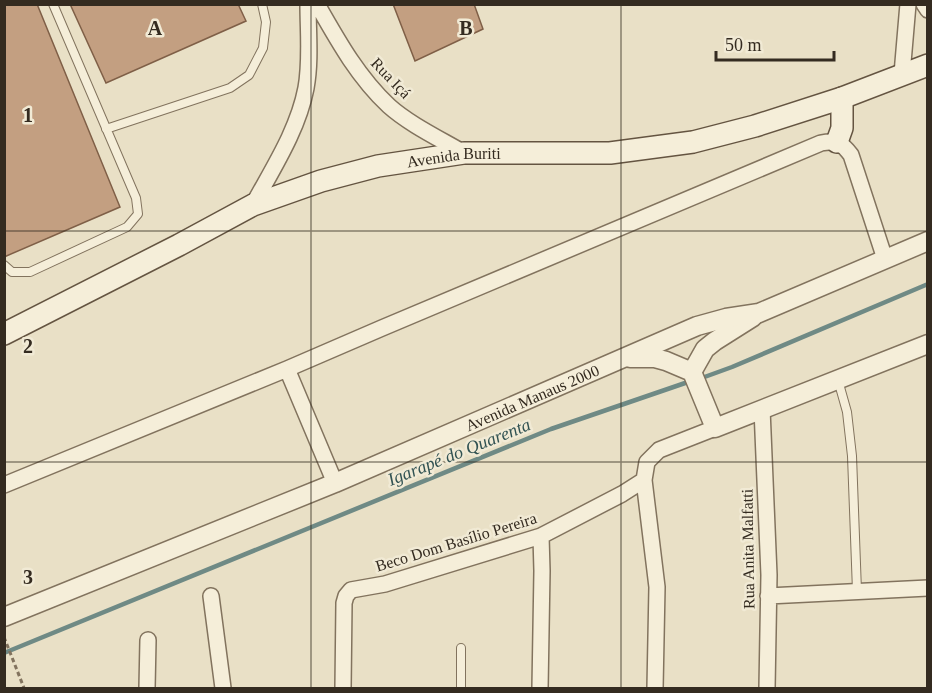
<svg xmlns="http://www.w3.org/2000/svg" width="932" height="693" viewBox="0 0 932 693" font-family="'Times New Roman',serif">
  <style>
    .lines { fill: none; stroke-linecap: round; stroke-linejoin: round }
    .stream { stroke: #6f8a85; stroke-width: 4.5 }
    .building { fill: #c39f81; stroke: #7f5f47; stroke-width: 1.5 }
    .service-casing { stroke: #82735e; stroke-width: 10 }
    .minor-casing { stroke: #82735e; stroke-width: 18 }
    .tertiary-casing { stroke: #82735e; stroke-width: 21 }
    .secondary-casing { stroke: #645441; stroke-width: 24 }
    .path { stroke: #82735e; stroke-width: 3; stroke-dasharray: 4.5 3; stroke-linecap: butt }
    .service { stroke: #f5eed9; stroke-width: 8 }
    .minor { stroke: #f5eed9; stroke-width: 15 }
    .tertiary { stroke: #f5eed9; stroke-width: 18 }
    .secondary { stroke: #f5eed9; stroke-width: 21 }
    .grid { fill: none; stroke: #342b20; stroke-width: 1.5; stroke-opacity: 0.55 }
    .labels { text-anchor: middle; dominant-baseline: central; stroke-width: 5; stroke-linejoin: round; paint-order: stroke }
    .street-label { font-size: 16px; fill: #342b20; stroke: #f1ead5 }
    .water-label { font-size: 18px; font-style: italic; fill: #315252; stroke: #f1ead5 }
    .grid-label { font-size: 20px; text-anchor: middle; font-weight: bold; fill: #342b20; stroke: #f1ead5; stroke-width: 5; stroke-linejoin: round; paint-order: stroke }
  </style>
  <rect width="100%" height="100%" fill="#e9e0c6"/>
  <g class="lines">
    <path class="stream" d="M699,379L732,367L928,284
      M4,653L551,429L691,381"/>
  </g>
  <path class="building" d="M4,4H37L120,207L4,257Z
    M70,4H238L246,21L106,83Z
    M393,4H474L483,29L415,61Z"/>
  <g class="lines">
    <g class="service-casing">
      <path id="service" d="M106,129L230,88L249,75L263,48L266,22L262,4
        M4,265L12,272H30L127,227L138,214L136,198L53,4
        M838,380L847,412L852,456L857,591
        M461,688V648"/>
    </g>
    <g class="minor-casing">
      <path id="minor" d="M317,4C338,41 358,77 389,106C409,124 440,139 464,153
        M924,4L928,10
        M902,74L908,4
        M253,205C273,168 298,130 306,88C311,61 308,32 308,4
        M287,369L335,483
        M762,409L769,575L767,688
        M644,480L657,587L655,688
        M4,485L287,369L382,328L821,143C837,140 842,143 851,155L885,259
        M211,596L223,688
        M768,596L928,588
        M147,688L148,640
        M343,688L344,603L346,596L351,590L385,584L541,536L622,494L644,480L647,462L659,450L715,428
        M540,688L542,571L541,536"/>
    </g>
    <g class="tertiary-casing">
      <g id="tertiary">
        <path d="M630,358H655L666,361L692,372L715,428L928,344"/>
        <path d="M692,372L705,349L715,341L753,317"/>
        <path id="s1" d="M4,617L335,483L697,326L726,318L759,313L928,241"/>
      </g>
    </g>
    <g class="secondary-casing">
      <g id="secondary">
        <path d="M837,142L842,128V98"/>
        <path id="s2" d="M4,334L179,245L253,205L321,181L378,166L464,153H610L693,142L755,126L842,98L928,65"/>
      </g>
    </g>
    <path class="path" d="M4,637L24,688"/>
    <use href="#service" class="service"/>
    <use href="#minor" class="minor"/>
    <use href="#tertiary" class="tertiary"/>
    <use href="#secondary" class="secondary"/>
  </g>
  <path class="grid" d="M311,4V688M621,4V688M4,231H928M4,462H928"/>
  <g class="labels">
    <g class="street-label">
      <text transform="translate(391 78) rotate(46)">Rua Içá</text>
      <text stroke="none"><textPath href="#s2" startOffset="488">Avenida Buriti</textPath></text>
      <text stroke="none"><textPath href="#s1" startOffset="572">Avenida Manaus 2000</textPath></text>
      <text transform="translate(456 542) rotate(-17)">Beco Dom Basílio Pereira</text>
      <text transform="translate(748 549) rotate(-91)">Rua Anita Malfatti</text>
    </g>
    <g class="water-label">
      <text transform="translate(459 452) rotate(-22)">Igarapé do Quarenta</text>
    </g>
  </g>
  <g class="grid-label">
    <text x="155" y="35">A</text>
    <text x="466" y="35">B</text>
    <text x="28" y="122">1</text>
    <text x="28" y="353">2</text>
    <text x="28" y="584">3</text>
  </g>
  <rect width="932" height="693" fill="none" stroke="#342b20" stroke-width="12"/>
  <path d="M716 51v9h118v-9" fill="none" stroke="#342b20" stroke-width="3"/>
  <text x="725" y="51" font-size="18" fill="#342b20" stroke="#f1ead5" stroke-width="4.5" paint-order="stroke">50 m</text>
</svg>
